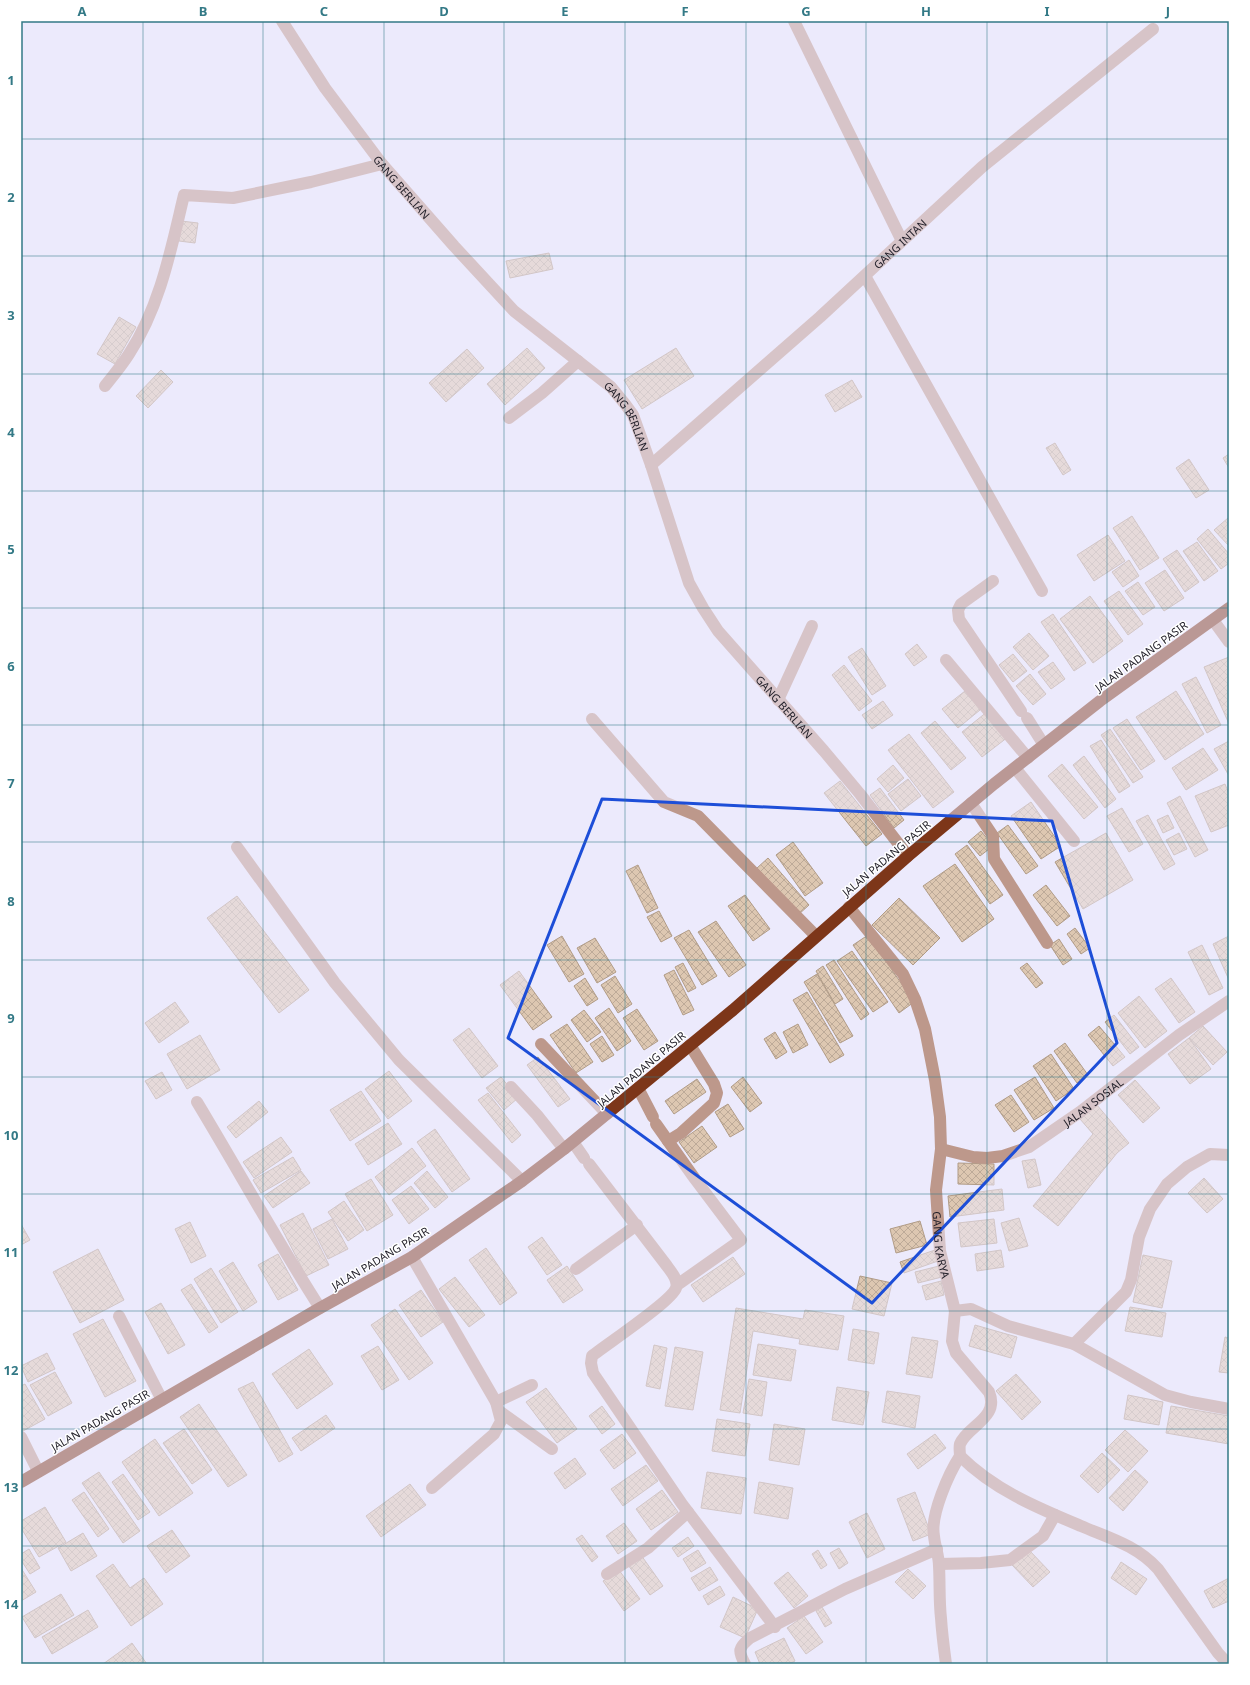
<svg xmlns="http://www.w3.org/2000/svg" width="1250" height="1685" viewBox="0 0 1250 1685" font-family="'Noto Sans',sans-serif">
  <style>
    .building { fill: url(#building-cross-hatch); stroke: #b19c87 }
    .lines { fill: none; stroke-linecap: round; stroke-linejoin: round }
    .minor { stroke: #bd988b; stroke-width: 12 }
    .highway { stroke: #7d3619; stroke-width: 12 }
    .marked { fill: none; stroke: #1d4ed8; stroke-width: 3; stroke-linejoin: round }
    .grid { fill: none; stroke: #337986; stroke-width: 1; stroke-opacity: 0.55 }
    .labels { text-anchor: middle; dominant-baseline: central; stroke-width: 3; stroke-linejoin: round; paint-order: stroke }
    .street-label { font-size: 11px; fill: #201e28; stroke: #fff }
    .neatline { fill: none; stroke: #337986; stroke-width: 1.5 }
    .grid-label { font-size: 13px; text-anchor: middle; font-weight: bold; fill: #337986 }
  </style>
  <defs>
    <pattern id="building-cross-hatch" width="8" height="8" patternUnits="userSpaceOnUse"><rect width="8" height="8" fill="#ddc7b1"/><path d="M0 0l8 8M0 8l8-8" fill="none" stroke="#bdaa98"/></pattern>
  </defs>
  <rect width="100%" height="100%" fill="#eceafc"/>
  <path class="building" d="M181,221L198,223L195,243L179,241Z
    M549,253L553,269L510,278L506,261Z
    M119,317L136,327L115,364L97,354Z
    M527,348L545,368L505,405L487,384Z
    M676,348L694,376L642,409L624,380Z
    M467,349L484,368L446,402L429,383Z
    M161,370L173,382L148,408L136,396Z
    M852,380L862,397L835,412L825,395Z
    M1055,443L1071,470L1063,475L1046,448Z
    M1229,454V468L1223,458Z
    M1189,459L1209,490L1196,498L1176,468Z
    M1132,516L1159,558L1140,570L1113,528Z
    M1228,518L1229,519V546L1214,530Z
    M1208,529L1229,554V563L1221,569L1197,539Z
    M1108,535L1125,561L1094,581L1077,555Z
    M1197,542L1218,571L1204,581L1183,551Z
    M1177,550L1199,582L1185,592L1163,559Z
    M1129,560L1139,576L1123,587L1112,572Z
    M1165,570L1184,598L1164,611L1145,583Z
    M1138,582L1155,607L1143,615L1125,591Z
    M1119,591L1143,624L1128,635L1104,601Z
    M1090,596L1123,641L1093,663L1060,619Z
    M1053,614L1086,663L1074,671L1041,622Z
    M1029,633L1049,656L1033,670L1013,647Z
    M917,644L927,657L914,666L905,654Z
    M862,648L886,686L872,695L848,657Z
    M1013,654L1027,671L1013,682L999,665Z
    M1229,657V724L1204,667Z
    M1053,662L1065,679L1051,689L1038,672Z
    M844,665L872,701L859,711L832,675Z
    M1030,674L1046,694L1033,705L1016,686Z
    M1196,677L1221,725L1207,733L1182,684Z
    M965,691L980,710L958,728L942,709Z
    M1176,691L1204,734L1165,760L1136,717Z
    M883,701L893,715L872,729L862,715Z
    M988,711L1008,737L982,757L962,732Z
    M1127,719L1155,761L1141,770L1113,728Z
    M935,721L966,758L951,770L921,733Z
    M1110,729L1143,777L1133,783L1101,735Z
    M909,734L954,792L933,808L888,750Z
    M1101,740L1130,786L1119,793L1090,746Z
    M1229,741V776L1214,749Z
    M1203,748L1218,770L1186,790L1172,768Z
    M1084,756L1116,799L1105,808L1073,765Z
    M1062,764L1098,807L1084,819L1048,776Z
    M893,765L904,778L888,792L877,779Z
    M908,779L921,796L901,811L888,794Z
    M840,781L882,834L866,846L824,793Z
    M1225,784L1229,794V825L1211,832L1195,796Z
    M880,788L904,820L894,828L870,795Z
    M1180,796L1208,850L1195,857L1167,803Z
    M1031,802L1061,846L1041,859L1011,816Z
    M1122,808L1143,844L1129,852L1107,816Z
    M1148,815L1175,864L1164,870L1136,821Z
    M1168,815L1174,828L1163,833L1157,820Z
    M1008,825L1038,866L1026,874L997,833Z
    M981,831L993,846L980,856L968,842Z
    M1106,833L1133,880L1083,909L1055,862Z
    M1179,833L1187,849L1174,855L1166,840Z
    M793,842L823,883L805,896L776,855Z
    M967,845L1003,895L990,904L955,854Z
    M768,858L809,905L798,915L757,868Z
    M955,864L994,919L962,942L923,886Z
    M638,865L658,908L647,913L626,871Z
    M1046,885L1070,916L1057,926L1033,895Z
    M745,895L770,929L753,941L728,906Z
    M237,896L309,990L279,1013L207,918Z
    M899,898L940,938L913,965L872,925Z
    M659,911L672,936L661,942L647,917Z
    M716,921L746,965L729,977L698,932Z
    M1075,928L1090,948L1081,954L1067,934Z
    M689,930L717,976L702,985L674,938Z
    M868,935L914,1002L899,1013L853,945Z
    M562,936L584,974L569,982L547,945Z
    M1229,936V980L1213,944Z
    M595,938L616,972L597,983L577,948Z
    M1059,939L1072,959L1063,965L1050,945Z
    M1202,945L1223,988L1209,995L1188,952Z
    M852,951L888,1002L873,1012L837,961Z
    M834,960L869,1014L861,1020L826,965Z
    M683,963L696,988L688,992L675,967Z
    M1027,963L1043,983L1036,988L1020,968Z
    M823,966L843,999L835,1004L816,971Z
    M674,970L694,1010L683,1015L664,975Z
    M519,971L552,1017L533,1030L500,985Z
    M817,974L853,1036L840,1043L804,982Z
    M615,976L632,1004L618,1013L601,985Z
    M585,978L598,999L587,1006L574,986Z
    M1171,978L1195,1012L1179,1023L1155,989Z
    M807,992L844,1055L830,1063L793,1000Z
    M1139,996L1167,1031L1145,1048L1118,1013Z
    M175,1002L189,1022L159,1043L145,1023Z
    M609,1008L631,1041L617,1051L595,1018Z
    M637,1009L658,1041L644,1050L623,1018Z
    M584,1010L601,1032L587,1042L571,1020Z
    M1114,1015L1139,1047L1130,1054L1105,1022Z
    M567,1024L593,1062L576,1073L550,1035Z
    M798,1024L808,1045L793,1053L783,1032Z
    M1099,1026L1125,1057L1113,1066L1088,1035Z
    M1203,1026L1227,1052L1213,1065L1189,1038Z
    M469,1028L498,1066L482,1078L453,1040Z
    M775,1032L787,1052L776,1059L764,1039Z
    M200,1035L220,1070L187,1089L167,1054Z
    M602,1036L614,1055L602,1062L590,1044Z
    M1189,1038L1211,1069L1190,1084L1168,1054Z
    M1065,1043L1088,1075L1077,1083L1054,1051Z
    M1051,1054L1074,1089L1056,1101L1033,1066Z
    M538,1057L570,1099L558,1107L527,1065Z
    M389,1071L412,1101L388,1119L365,1089Z
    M162,1072L172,1090L156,1099L145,1081Z
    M501,1077L518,1098L504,1110L486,1088Z
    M743,1077L762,1103L750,1112L731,1087Z
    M1035,1077L1054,1108L1034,1120L1014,1090Z
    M697,1079L706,1092L674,1114L665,1101Z
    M1135,1080L1160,1108L1143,1123L1118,1095Z
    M361,1091L381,1121L350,1141L330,1110Z
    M488,1093L521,1135L512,1143L478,1100Z
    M1011,1095L1029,1122L1014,1132L995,1105Z
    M259,1101L268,1112L236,1138L227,1127Z
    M728,1104L744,1129L730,1137L715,1112Z
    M1097,1105L1129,1143L1117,1153L1058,1226L1033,1206L1093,1134L1080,1119Z
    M388,1123L402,1144L368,1165L355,1144Z
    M702,1126L717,1147L694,1163L679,1142Z
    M435,1129L470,1179L452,1192L417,1142Z
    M281,1137L292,1152L254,1178L243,1162Z
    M412,1148L426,1166L389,1195L375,1177Z
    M293,1157L301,1170L261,1193L253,1180Z
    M1035,1159L1041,1185L1028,1188L1022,1161Z
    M958,1163L994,1164V1185L958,1184Z
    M301,1171L310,1183L273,1208L264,1196Z
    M427,1171L448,1197L435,1208L414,1183Z
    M1204,1178L1223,1199L1207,1213L1188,1193Z
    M371,1179L393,1215L367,1231L345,1194Z
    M411,1186L429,1209L409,1224L392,1200Z
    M1002,1189L1004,1210L950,1217L948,1196Z
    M344,1201L364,1230L348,1241L328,1212Z
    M303,1213L329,1265L306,1276L280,1225Z
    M1019,1218L1028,1246L1009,1251L1001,1223Z
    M332,1219L348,1249L328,1259L313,1229Z
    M994,1219L997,1243L961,1247L958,1223Z
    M920,1221L927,1245L896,1253L890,1229Z
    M190,1222L206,1256L191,1263L175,1229Z
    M21,1224L30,1240L21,1245Z
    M542,1237L562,1265L547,1275L528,1247Z
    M486,1248L517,1293L500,1305L469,1260Z
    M98,1249L124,1300L80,1323L53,1272Z
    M935,1250L938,1261L904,1273L900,1262Z
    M1001,1250L1004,1267L977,1271L975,1254Z
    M278,1254L298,1290L278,1300L258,1265Z
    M1143,1255L1172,1261L1162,1308L1133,1302Z
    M733,1257L745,1274L703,1302L691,1285Z
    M233,1262L257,1302L243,1311L219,1271Z
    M567,1266L583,1290L563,1303L547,1280Z
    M939,1266L942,1277L918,1283L915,1272Z
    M211,1268L238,1312L221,1323L194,1279Z
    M860,1276L892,1283L884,1316L852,1309Z
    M455,1277L485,1315L469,1327L439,1289Z
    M941,1281L944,1295L926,1300L922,1286Z
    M191,1284L218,1327L209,1333L181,1290Z
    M421,1290L443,1322L421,1337L399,1305Z
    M161,1303L185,1345L168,1354L145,1312Z
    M1130,1307L1166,1313L1162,1337L1125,1331Z
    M736,1308L803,1319L805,1310L844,1316L838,1350L799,1344L800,1339L753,1331L740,1413L720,1410Z
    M395,1309L433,1363L409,1380L371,1325Z
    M103,1319L136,1381L105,1397L73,1334Z
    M975,1325L1017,1337L1011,1358L969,1346Z
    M853,1329L879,1333L874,1364L848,1360Z
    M912,1337L938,1341L932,1378L906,1374Z
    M1225,1337L1229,1338V1373L1219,1372Z
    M758,1344L796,1350L791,1381L753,1375Z
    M654,1345L667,1348L660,1389L646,1386Z
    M378,1346L399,1380L382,1390L361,1356Z
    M675,1347L703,1352L693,1410L665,1406Z
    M309,1349L333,1384L297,1409L272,1374Z
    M47,1353L55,1369L28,1382L21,1366Z
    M55,1372L72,1403L48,1416L30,1385Z
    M1016,1374L1041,1402L1022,1420L996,1391Z
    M749,1379L767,1382L762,1416L743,1413Z
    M253,1382L293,1454L279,1462L238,1389Z
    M25,1384L45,1419L23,1431L21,1428V1386Z
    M837,1387L869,1392L863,1425L832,1420Z
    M546,1388L577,1429L557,1443L526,1402Z
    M887,1391L920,1396L915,1428L882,1422Z
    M1128,1395L1163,1402L1159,1425L1124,1419Z
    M199,1404L247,1475L228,1487L180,1417Z
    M602,1406L615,1424L602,1434L589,1416Z
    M1171,1406L1229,1416V1444L1166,1433Z
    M326,1415L335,1428L301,1451L292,1438Z
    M717,1419L750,1424L745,1456L712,1451Z
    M774,1424L805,1429L799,1465L769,1460Z
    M184,1429L212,1470L192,1484L163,1443Z
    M1125,1430L1148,1451L1128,1472L1105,1450Z
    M622,1434L636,1453L614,1469L600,1450Z
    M935,1434L946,1448L918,1469L907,1454Z
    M155,1439L193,1493L159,1516L122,1462Z
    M1102,1453L1120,1470L1098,1493L1080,1476Z
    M575,1458L586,1474L565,1489L554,1473Z
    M646,1465L658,1481L623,1506L611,1489Z
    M1135,1470L1148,1482L1123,1511L1109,1498Z
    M99,1472L140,1531L123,1543L82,1483Z
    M707,1472L746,1478L741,1514L701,1508Z
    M123,1474L150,1512L138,1520L112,1482Z
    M759,1482L793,1488L788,1519L754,1513Z
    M410,1484L426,1505L381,1537L366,1516Z
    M662,1490L678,1512L651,1530L636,1509Z
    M84,1492L109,1529L98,1537L72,1500Z
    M915,1492L931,1534L913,1541L897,1499Z
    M45,1507L66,1542L39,1557L21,1528V1521Z
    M867,1513L885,1549L867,1558L849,1522Z
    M624,1523L637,1541L618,1554L606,1536Z
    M172,1530L190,1556L166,1573L147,1546Z
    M83,1533L97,1556L71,1571L58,1548Z
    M582,1535L598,1557L592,1562L576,1539Z
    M688,1537L694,1546L678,1557L672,1548Z
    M839,1548L848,1563L839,1569L830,1553Z
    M29,1549L40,1568L30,1574L21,1560V1554Z
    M698,1550L706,1563L691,1572L683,1559Z
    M818,1550L827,1565L821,1569L812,1554Z
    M1029,1550L1050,1572L1033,1587L1012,1565Z
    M641,1555L663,1586L650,1595L628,1565Z
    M1121,1562L1147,1579L1136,1595L1111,1578Z
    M113,1564L130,1588L144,1578L163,1604L131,1626L96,1576Z
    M710,1567L718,1580L699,1591L691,1578Z
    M21,1568L36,1592L21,1601Z
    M908,1569L926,1586L913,1599L895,1582Z
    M619,1570L640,1599L624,1611L603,1581Z
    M788,1572L808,1596L794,1608L774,1583Z
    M1229,1578V1601L1213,1608L1204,1591Z
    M720,1586L725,1595L708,1605L703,1596Z
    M61,1594L74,1615L35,1638L22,1617Z
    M733,1597L758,1609L745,1638L720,1627Z
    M822,1607L832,1623L825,1627L816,1611Z
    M88,1610L98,1627L52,1654L42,1637Z
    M804,1616L823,1642L806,1654L787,1628Z
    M784,1638L795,1661L789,1664H760L755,1652Z
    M132,1643L147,1664H103Z"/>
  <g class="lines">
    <g class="minor">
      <path id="s1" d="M282,21L325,88L382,164L454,246L514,311L611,387L625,404L633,415L651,465L689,583L703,608L718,631L824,751L860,794L908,856"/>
      <path d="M794,21L902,241"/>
      <path d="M865,276L1042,591"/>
      <path d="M105,386C113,376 122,365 129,354C160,307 171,249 184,195L233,198L311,182L382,164"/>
      <path d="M509,418L542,393L578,361"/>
      <path id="s2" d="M651,465L820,317L982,167L1153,29"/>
      <path d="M993,581L961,604L958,610L959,619L1021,711"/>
      <path d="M1213,620L1229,642"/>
      <path d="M946,660L1028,758"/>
      <path d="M778,700L812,626"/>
      <path d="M1027,718L1044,745"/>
      <path d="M592,719L664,802L698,816L816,936"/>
      <path d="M1015,768L1074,841"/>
      <path d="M971,803L993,836L994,859L1047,943"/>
      <path d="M237,847L335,983L399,1060L522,1181"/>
      <path id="s3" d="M849,907L903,974L915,999L925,1029L935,1080L940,1117L941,1149L936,1190L940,1251L955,1311L971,1309L1008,1326L1074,1344L1165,1395L1191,1402L1229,1409"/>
      <path d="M541,1044L607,1114"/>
      <path d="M511,1087L537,1115L564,1149"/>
      <path d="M638,1088L653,1117"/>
      <path d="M197,1102C238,1170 277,1241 320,1308"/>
      <path d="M656,1124L668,1141L681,1133L714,1103L717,1093L714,1084L690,1045"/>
      <path d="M668,1141L695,1179L741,1240L677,1285"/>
      <path d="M573,1142L584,1158"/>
      <path id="s4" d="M941,1149L973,1157L987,1158L1003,1156L1029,1147L1080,1112L1179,1035L1229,1001"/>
      <path d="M589,1164L667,1266C671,1272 679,1280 676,1288C672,1301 607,1344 592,1356L591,1363L593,1373L682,1504L775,1627"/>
      <path d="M412,1257L496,1402L501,1421L494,1434L432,1488"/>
      <path d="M576,1269L637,1225"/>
      <path d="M955,1311L952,1341L956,1353L989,1392C1000,1418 967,1426 960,1444C959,1448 960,1452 960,1456C994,1490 1038,1508 1081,1526C1109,1538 1136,1545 1158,1569L1218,1653L1228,1664"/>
      <path d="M119,1316L162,1400"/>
      <path d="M1074,1344L1126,1292L1131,1280L1139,1237L1150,1209L1167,1184L1187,1167L1210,1154L1229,1155"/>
      <path d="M496,1402L532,1385"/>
      <path d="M499,1411L552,1449"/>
      <path d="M21,1437L38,1471"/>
      <path d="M939,1564L981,1563L1010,1560L1043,1536L1055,1515"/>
      <path d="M607,1574L648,1548L688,1512"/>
      <path d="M745,1664C738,1651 738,1648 750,1638L845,1589L937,1549"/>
      <path d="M946,1664C944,1649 942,1634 941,1618C939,1601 940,1584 939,1566C939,1556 935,1547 934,1536C930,1515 949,1473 960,1456"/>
    </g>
    <path class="highway" d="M21,1482L320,1308L412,1257L522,1181L564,1149L733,1010L908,856L994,784L1100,701L1229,608"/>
  </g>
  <path d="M0 0H1250V1685H0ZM602,799L1052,821L1117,1043L872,1303L508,1038Z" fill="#eceafc" fill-opacity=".55" fill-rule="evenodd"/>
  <path class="marked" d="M602,799L1052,821L1117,1043L872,1303L508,1038Z"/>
  <path class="grid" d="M143,21V1664M263,21V1664M384,21V1664M504,21V1664M625,21V1664M746,21V1664M866,21V1664M987,21V1664M1107,21V1664M21,139H1229M21,256H1229M21,374H1229M21,491H1229M21,608H1229M21,725H1229M21,842H1229M21,960H1229M21,1077H1229M21,1194H1229M21,1311H1229M21,1429H1229M21,1546H1229"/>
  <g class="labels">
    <g class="street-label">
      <text stroke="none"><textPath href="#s1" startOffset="205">GANG BERLIAN</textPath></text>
      <text stroke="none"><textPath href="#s2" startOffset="333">GANG INTAN</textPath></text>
      <text stroke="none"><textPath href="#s1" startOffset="529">GANG BERLIAN</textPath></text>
      <text transform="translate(1141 656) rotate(-36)">JALAN PADANG PASIR</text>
      <text stroke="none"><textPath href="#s1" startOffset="865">GANG BERLIAN</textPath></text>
      <text transform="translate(886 858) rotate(-40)">JALAN PADANG PASIR</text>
      <text transform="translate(641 1069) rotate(-40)">JALAN PADANG PASIR</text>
      <text stroke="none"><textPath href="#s4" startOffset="169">JALAN SOSIAL</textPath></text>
      <text stroke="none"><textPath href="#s3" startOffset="363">GANG KARYA</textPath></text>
      <text transform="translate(380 1258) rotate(-31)">JALAN PADANG PASIR</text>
      <text transform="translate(100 1420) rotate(-30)">JALAN PADANG PASIR</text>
    </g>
  </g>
  <rect width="1250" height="1685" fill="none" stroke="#ffffff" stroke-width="44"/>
  <rect x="22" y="22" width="1206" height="1641" class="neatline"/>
  <g class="grid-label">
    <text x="82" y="16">A</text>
    <text x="203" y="16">B</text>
    <text x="324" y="16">C</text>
    <text x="444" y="16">D</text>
    <text x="565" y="16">E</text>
    <text x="685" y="16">F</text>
    <text x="806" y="16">G</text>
    <text x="926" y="16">H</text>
    <text x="1047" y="16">I</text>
    <text x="1168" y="16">J</text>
    <text x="11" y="85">1</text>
    <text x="11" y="202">2</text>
    <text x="11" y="320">3</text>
    <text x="11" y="437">4</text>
    <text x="11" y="554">5</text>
    <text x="11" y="671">6</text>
    <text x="11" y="788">7</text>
    <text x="11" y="906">8</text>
    <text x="11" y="1023">9</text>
    <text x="11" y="1140">10</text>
    <text x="11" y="1257">11</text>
    <text x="11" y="1375">12</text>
    <text x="11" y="1492">13</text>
    <text x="11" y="1609">14</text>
  </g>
</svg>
